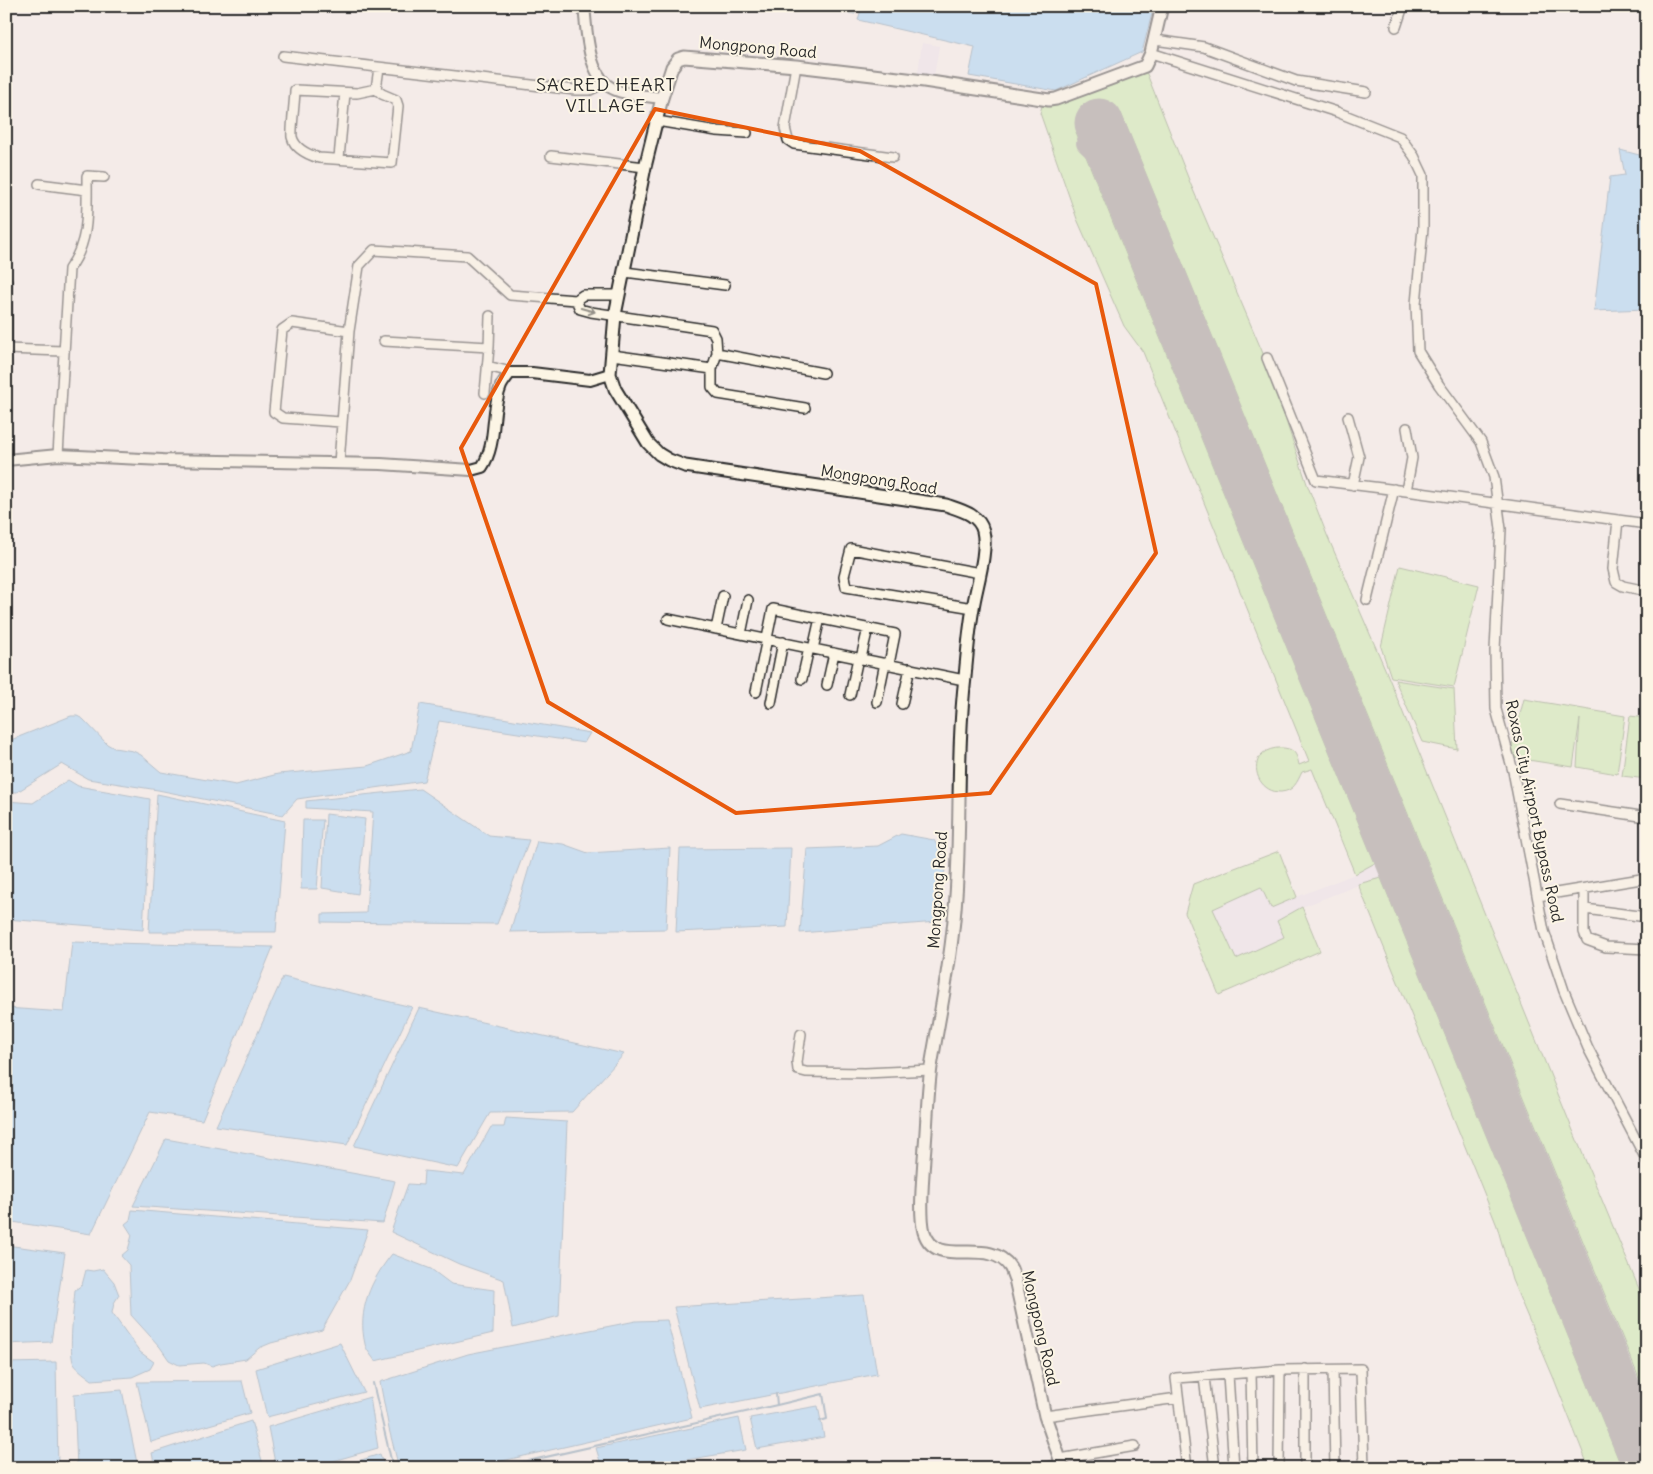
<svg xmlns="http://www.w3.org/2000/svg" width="1653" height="1474" viewBox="0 0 1653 1474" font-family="Delius,sans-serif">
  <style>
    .built { fill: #eadfeb }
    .green { fill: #c3e9a4; stroke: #778a68 }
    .water { fill: #9acef8; stroke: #6e8da6 }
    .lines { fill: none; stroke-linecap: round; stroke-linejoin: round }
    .stream { stroke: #6e8da6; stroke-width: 2 }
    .taxiway { stroke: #908b8a; stroke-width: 20 }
    .runway { stroke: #908b8a; stroke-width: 49 }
    .minor-casing { stroke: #2b2b2b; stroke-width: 12 }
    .tertiary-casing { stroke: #2b2b2b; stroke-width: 14 }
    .secondary-casing { stroke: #2b2b2b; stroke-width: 15 }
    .minor { stroke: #fcf5e5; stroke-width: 9 }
    .tertiary { stroke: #fcf5e5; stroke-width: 10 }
    .secondary { stroke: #fcf5e5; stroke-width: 11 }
    .oneway { stroke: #949088 }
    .marked { fill: none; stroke: #e8590c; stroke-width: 4; stroke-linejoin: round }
    .labels { text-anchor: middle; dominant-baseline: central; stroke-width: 4; stroke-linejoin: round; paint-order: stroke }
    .street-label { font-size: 16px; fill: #2b2b2b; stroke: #fcf5e5 }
    .neighbourhood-label { font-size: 18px; letter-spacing: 1px; fill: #2b2b2b; stroke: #fcf5e5 }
  </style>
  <rect width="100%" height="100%" fill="#f4ebe8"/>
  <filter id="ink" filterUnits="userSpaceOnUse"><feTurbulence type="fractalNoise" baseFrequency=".02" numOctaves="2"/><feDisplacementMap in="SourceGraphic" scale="10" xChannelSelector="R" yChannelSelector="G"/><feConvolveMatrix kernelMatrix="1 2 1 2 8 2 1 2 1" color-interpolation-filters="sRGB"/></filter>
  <g filter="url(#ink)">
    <path class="built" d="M922,43L939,46L934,76L918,73Z
      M1145,69L1191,185L1265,358L1307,484L1327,535L1386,671L1569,1121L1647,1308V1468H1589L1554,1379L1512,1280L1497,1226L1484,1193L1358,885L1302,907L1320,951L1219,995L1185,913L1193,884L1279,851L1297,897L1355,874L1312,769L1302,772L1299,781L1294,787L1288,791L1281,792H1274L1267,789L1262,785L1257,776L1259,758L1264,752L1270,749L1284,748L1292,750L1297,756L1299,765L1309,761L1143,352L1124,326L1077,219L1040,113L1042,106Z
      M1643,330H1647V382H1643Z"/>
    <path class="green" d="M1145,69L1191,185L1265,358L1307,484L1327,535L1386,671L1569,1121L1647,1308V1398L1121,113L1076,132L1375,863L1355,874L1312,769L1302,772C1297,782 1294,791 1281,792C1263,793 1250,772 1260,756C1266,748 1284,745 1293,751C1297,755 1298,760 1299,765L1309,761L1143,352L1124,326L1077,219L1040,113L1042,106Z
      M1400,566L1479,585L1454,687L1391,677L1381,647Z
      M1395,680L1454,689L1457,749L1422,742Z
      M1524,699L1625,716L1617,774L1577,767L1580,719L1573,767L1509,757Z
      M1630,716L1647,718V779L1622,776Z
      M1279,851L1297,897L1271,908L1261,887L1213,909L1236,959L1284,937L1277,921L1302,907L1320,951L1219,995L1185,913L1193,884Z
      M1381,878L1622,1468H1589L1554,1379L1512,1280L1497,1226L1484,1193L1358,884Z"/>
    <path class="water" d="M805,6H856L855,14Z
      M862,6H1154L1142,52L1056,91L969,76L975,47L858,20Z
      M1620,150L1647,157V309L1594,311L1610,177L1625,175Z
      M420,704L590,733L584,743L439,721L424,781L297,799L283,815L158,790L88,779L62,764L17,792H6V742L71,716H77L83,719L107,744L114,748L133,751L141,755L161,772L236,785L278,774L367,766L411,751Z
      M68,780L78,786L150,799L143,930L6,919V801L33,803Z
      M420,789L489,836L529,840L497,924L322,922V914L366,913L373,812L306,808V801Z
      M157,794L285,821L276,932H149Z
      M326,814L365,819L358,894L322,888Z
      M303,820H323L317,889H301Z
      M901,834L934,840L944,858L941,864L945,871L939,884L943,896L939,901L945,910L935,920L937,922L800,933L807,849L878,846Z
      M537,841L563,844L588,853L670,848L666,929L510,932Z
      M791,848L787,927L676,932L680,849Z
      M72,942L273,947L202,1120L150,1112L91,1234L6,1221V1008L64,1012Z
      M283,977L412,1007L347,1145L216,1126Z
      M419,1008L624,1054L572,1112L490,1113L458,1168L354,1146Z
      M506,1118L567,1122L559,1316L513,1328L504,1280L459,1264L391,1232L408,1184L423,1185L424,1171L464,1175L491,1127H504Z
      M166,1139L395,1181L383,1223L133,1206Z
      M132,1210L368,1230L350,1280L322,1330L271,1343L259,1348L246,1359L221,1363L212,1366L204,1363L179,1365L169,1360L160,1347L131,1315L129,1265L121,1256L128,1250L132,1235L125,1224L130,1220Z
      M6,1245L65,1253L51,1342L6,1344Z
      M392,1254L431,1269L451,1284L494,1290L493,1333L375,1361C372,1356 366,1350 365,1344C357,1310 371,1280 392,1254Z
      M103,1269L114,1282L119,1295L114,1303L112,1313L140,1352L154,1362L150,1369L132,1377L92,1380C87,1376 78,1370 74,1364C68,1355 74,1304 75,1290L82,1285L86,1270L93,1271Z
      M864,1295L877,1374L700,1409L674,1307Z
      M667,1320L692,1418L471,1468H399L389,1429L380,1382L468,1354L636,1321Z
      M340,1343L364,1392L267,1417L256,1369Z
      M56,1362L58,1468H6V1363Z
      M242,1381L250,1413L151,1442L137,1382Z
      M122,1390L138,1468H77L74,1394Z
      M370,1397L378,1448L309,1468H276L268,1427Z
      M818,1406L824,1437L757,1449L750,1418Z
      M739,1418L746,1450L637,1468H602L596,1448Z
      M251,1421L264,1468H155L152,1453Z
      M380,1454L385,1468H336Z"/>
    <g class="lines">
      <path class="stream" d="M373,1383L393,1468
        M777,1405L823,1394L827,1419L820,1421
        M497,1468L777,1405L776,1394"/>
      <path class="taxiway" d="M1120,145C1111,133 1094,129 1086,143L1121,177"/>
      <path class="runway" d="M1099,123L1647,1465"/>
      <g class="minor-casing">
        <path id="minor" d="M1396,27L1403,6
          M1155,40L1204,47L1296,81L1366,92
          M1151,53L1337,112L1400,137L1414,156L1423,175V228L1416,304L1418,351L1439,385L1481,442L1494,477L1501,529L1495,650L1496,709L1513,771L1544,931L1564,991L1588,1048L1647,1161
          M283,56L575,90H590L605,83
          M796,66L785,128L788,140L794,144L893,157
          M376,89L382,94L396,100L398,106L392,163L319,158C309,155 295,149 292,137C291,128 295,100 295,90L357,93L376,89L379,68
          M657,121L717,131L747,133
          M551,156L645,167
          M339,158L345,93
          M39,184L87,190
          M625,272L725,285
          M7,281V349
          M619,295H583L576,300L580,309L591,312L712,330L716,338L717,353L823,373
          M384,341L489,347
          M6,349L63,351
          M612,355L712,369L717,353
          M1267,358L1316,480L1406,491L1647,524
          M487,366L503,370L510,373
          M712,369V387L718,394L805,408
          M485,393L489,347L490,316
          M1348,417L1359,457L1353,485
          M341,422L283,418L274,412L282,330L292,323L349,331
          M58,455L69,269C90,241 87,210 87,176L104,177
          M339,463L349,331L359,266L374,250L467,256L510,295L576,300
          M1406,491L1412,458L1407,428
          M1618,520L1613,569L1616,582L1623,586L1647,591
          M1367,600L1394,489
          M973,608L846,587L844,576L851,549L980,573
          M668,619L964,680
          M716,629L723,596
          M741,634L748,600
          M813,649L820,618
          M861,658L868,628
          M802,679L809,648
          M827,685L834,653
          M756,692L773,609L895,634L889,664
          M850,695L858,658
          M877,702L885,663
          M771,703L783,642
          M902,704L910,668
          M1560,804L1647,817
          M1584,889V932L1587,940L1606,947L1647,949
          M1538,896L1647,878
          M1585,909L1647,917
          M801,1034L797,1062L798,1070L806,1072L865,1073L931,1070
          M1333,1370L1335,1468
          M1251,1372L1253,1468
          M1228,1375L1234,1468
          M1204,1377L1215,1468
          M1045,1416L1178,1398
          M1060,1459L1135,1446
          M1037,1468L1062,1465
          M1187,1468L1176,1378L1280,1370L1361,1369L1364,1468
          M1279,1468L1280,1370
          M1305,1468V1369"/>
      </g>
      <g class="tertiary-casing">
        <path id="tertiary" d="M584,6C587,32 587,79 616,90C627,95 649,96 662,98
          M6,460L58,455L163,460L381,464L471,470L482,467C498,443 490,412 501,386C503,382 507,377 510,373H532L590,380L610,374"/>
      </g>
      <g class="secondary-casing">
        <path id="secondary" d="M1063,1468L1045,1416L1015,1279C1013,1275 1012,1270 1010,1267C989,1235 936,1271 924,1232C919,1213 923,1178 924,1158C927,1128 927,1097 931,1067C938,1024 947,981 952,938C963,852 955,764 965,677C967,654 969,631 973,608C976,587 988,552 983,531C979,514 960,510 946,505L685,466L669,460L659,454L648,443L615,389L610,374L615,315L645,167L662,98L672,67L678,59L684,57L796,66L924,81L1049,100L1056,99L1145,66L1151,53L1162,6"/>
      </g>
      <use href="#minor" class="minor"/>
      <use href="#tertiary" class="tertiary"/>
      <use href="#secondary" class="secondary"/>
    </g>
    <defs><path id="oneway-shaft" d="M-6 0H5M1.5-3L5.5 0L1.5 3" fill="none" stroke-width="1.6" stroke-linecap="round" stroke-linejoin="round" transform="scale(1.25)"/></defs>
    <use class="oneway" href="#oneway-shaft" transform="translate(588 310) rotate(16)"/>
  </g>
  <path d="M0 0H1653V1474H0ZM655,109L860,151L1096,284L1156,553L990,793L736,813L548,702L461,448Z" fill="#f4ebe8" fill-opacity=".55" fill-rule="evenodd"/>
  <path class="marked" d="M655,109L860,151L1096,284L1156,553L990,793L736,813L548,702L461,448Z"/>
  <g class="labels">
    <g class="street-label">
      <text transform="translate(758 47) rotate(5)">Mongpong Road</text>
      <text transform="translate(879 479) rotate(9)">Mongpong Road</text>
      <text transform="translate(1535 811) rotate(78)">Roxas City Airport Bypass Road</text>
      <text transform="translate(937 890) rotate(-86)">Mongpong Road</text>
      <text transform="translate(1041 1328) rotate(77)">Mongpong Road</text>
    </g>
    <g class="neighbourhood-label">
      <text x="606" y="84">SACRED HEART<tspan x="606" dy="21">VILLAGE</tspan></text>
    </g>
  </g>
  <rect width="1653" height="1474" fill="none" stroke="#fcf5e5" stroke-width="25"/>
  <rect x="12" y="12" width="1628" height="1449" fill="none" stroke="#2b2b2b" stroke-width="2" filter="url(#ink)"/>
</svg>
